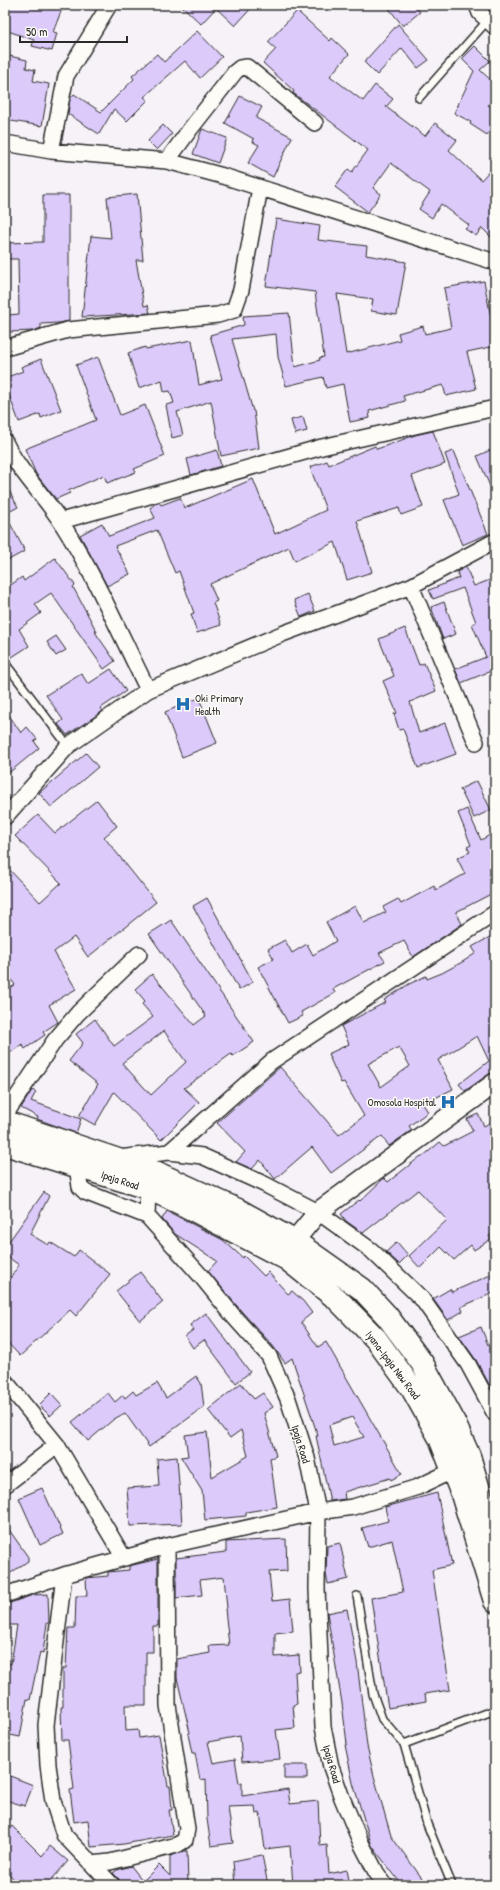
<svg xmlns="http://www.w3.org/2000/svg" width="500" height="1890" viewBox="0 0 500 1890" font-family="'Patrick Hand',sans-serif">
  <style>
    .building { fill: #dccafb; stroke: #2b2b2b; fill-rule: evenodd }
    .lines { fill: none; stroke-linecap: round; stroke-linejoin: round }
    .service-casing { stroke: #2b2b2b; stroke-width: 10 }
    .minor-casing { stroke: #2b2b2b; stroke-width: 18 }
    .tertiary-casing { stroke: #2b2b2b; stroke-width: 22 }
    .primary-casing { stroke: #2b2b2b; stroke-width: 25 }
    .service { stroke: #fdfcf7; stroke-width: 7 }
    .minor { stroke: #fdfcf7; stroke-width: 15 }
    .tertiary { stroke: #fdfcf7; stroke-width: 19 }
    .primary { stroke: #fdfcf7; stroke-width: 22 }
    .labels { text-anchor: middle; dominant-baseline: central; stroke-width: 3; stroke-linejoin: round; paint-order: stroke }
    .poi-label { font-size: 11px; fill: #2b2b2b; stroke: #fdfcf7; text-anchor: start }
    .street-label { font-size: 11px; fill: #2b2b2b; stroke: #fdfcf7 }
  </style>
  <rect width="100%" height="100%" fill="#f6f2f8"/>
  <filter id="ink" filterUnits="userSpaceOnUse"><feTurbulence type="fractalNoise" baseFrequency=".025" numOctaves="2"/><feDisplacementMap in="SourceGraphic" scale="8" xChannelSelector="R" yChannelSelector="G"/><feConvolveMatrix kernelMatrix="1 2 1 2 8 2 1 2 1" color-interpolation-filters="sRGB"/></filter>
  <g filter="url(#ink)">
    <path class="building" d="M5,5H51L62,9L53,32L57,33L52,51L32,46L34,40L5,30Z
      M181,5H254L235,26L216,8L201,24Z
      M386,5H414L420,12L403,26Z
      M297,11L330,41L332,38L349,54L330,76L363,101L375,85L393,99L386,107L425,136L435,123L457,140L449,150L481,180L495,165V241L482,228L476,236L465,229L469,225L441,204L432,218L419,209L430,192L391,163L373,188L381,194L368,212L335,187L348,169L352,172L368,150L293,93L294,91L263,63L276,49L268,42Z
      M398,24L429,60L418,68L402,48L377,75L364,62Z
      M197,31L222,57L200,78L185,61L144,97L148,100L127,121L114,109L99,134L68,114L70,99L74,94L101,112L134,79L132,76L157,54L164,62Z
      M475,46L490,61L480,70L495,84V97L488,105L495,110V124L487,135L470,124L471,122L454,113L474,71L462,59Z
      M5,55L27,60L26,68L35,70L33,81L49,84L42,126L5,120Z
      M240,96L262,107L256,118L292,137L273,177L248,163L259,145L253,142L254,139L225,123Z
      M163,125L172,134L157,150L148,141Z
      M202,129L227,138L218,163L193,154Z
      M137,194L143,260H136L144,306L148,305L150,313L82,317L91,236L111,238L107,197Z
      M43,195H69V321L58,323L41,324V328L33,331L8,332V315L19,314L18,259H5V243L43,242Z
      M276,219L320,226L318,240L367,246L366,255L406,262L397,315L371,311L373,299L337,294L346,354L400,340L398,333L423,326L425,334L451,328L444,288L484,281L492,323H495V346L467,352L476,389L446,396L443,385L403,396L405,401L369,411L370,418L350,422L343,384L326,388L323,377L286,386L278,357L276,334L232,339L253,411H254L259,448L221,456L211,401L177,412L183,435L172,438L166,405L174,403L170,391L164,392L162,380L139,388L128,353L145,347L146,349L192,340L199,385L222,379L210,335L244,325L243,316L289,313L295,367L320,360L319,358L324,357L315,292L266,286Z
      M98,357L120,415L145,405L165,456L134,469L136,472L107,483L104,475L68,491L70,493L56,499L36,474L25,449L96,420L76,365Z
      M41,359L61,410L41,418L40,414L19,422L5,384V378L23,371L21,367Z
      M303,417L307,431L295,434L291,420Z
      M433,431L445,464L412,476L423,507L401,515L399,508L357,521L372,572L347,580L335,542L295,561L289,547L210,584L217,601L213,603L221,625L197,633L191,614L194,613L179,571L175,573L157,530L115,546L130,574L107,586L80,535L102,523L109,536L155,518L150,508L156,503L159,502L161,505L180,498L185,508L253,479L275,534L326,510L310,467L327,461L329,465L375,446L377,449L415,435Z
      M495,448V498L477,456Z
      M217,450L221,466L191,475L187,459Z
      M454,451L488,534L462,545L444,500L459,494L445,454Z
      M5,483L18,507L5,514L25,551L5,562Z
      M55,558L75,585L73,587L97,632H95L115,661L104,669L51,593L35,604L41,613L19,629L29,646L9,659L5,653V589L22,577L24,581Z
      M466,567L474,586L495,578V679L491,671L461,683L455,669L486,657L472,624L476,622L463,588L433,599L429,590L459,578L457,572Z
      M308,594L315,611L301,617L294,600Z
      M444,602L456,634L443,639L431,607Z
      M405,628L419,665L424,663L436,691L410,702L419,733L445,723L456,754L418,768L403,729L399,730L394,714L397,713L383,681L394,676L379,639Z
      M56,636L66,650L56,656L47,642Z
      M111,669L126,691L101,708L103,711L67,735L58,724L63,720L46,695L81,673L88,684Z
      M199,698L217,743L182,757L165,712Z
      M5,709L21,733L27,727L37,739L34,741L39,748L5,776Z
      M86,753L98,767L51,807L39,793Z
      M477,781L491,810L474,818L460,789Z
      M97,800L117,826L104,837L156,902L88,957L74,937L54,952L76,989L49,1005L58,1022L43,1032L45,1035L25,1049L22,1044L5,1057V991L15,985L5,971V865L40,902L61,883L15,836L38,815L55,833Z
      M467,809L481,840L495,832V892L456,912L462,924L413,957L404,941L379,953L385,961L333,989L335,993L301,1012L303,1016L288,1023L258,967L274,959L268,949L285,940L292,953L307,944L313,955L336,941L326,922L355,906L364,923L386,912L383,907L398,899L401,904L434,886L436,890L465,874L457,858L470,852L467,847L471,845L458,813Z
      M207,898L253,982L239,990L193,906Z
      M171,920L254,1042L233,1056L231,1054L184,1088L199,1102L161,1140L114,1092L95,1125L79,1116L98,1084L69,1061L83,1043L76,1034L95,1019L114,1046L153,1017L142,1004L145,1001L135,989L152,974L194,1025L206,1016L149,934ZM164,1031L186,1062L151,1095L122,1063Z
      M495,934V1072L489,1074L465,1091L459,1084L489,1061L477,1036L438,1060L453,1089L423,1104L428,1112L409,1126L412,1130L389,1146L382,1136L331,1173L312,1147L275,1179L260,1160L252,1169L236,1162L245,1152L217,1123L280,1067L339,1135L364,1116L344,1082L341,1083L328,1054L349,1044L341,1026L386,1002L384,1000L409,984L426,976L427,979L442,973L464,961L476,953L472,947ZM399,1047L410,1066L381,1087L368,1064Z
      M32,1090L36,1092L31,1101L81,1119L76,1133L37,1119L38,1117L21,1108Z
      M478,1114L484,1126L495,1120V1232L489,1236L491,1239L474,1250L471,1245L454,1260L441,1247L420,1268L409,1256L447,1220L418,1190L363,1233L346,1221L341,1214L359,1200L360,1201L384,1178L388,1182L421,1156L422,1157L440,1142L444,1146L473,1131L467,1119Z
      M44,1192L49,1196L30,1234L48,1245L50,1242L74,1257L79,1250L110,1274L76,1316L70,1310L20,1356L5,1340V1286L19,1265L5,1255V1247Z
      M167,1211L223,1240L243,1258L244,1256L264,1276L268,1272L288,1294L292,1291L303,1301L312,1313L301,1322L318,1347L326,1342L402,1474L391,1480L390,1478L344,1492L345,1499L330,1501L316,1436H318L292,1358L285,1363L273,1346L242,1312L208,1271L217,1261L175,1234L162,1219ZM352,1417L364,1437L334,1446L329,1425Z
      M397,1242L408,1255L399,1264L386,1252Z
      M140,1272L163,1302L140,1321L116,1291Z
      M495,1273V1292L461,1307L463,1311L448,1320L433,1299L450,1289L452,1292Z
      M206,1313L250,1372L236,1383L204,1340L193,1348L185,1336L193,1330L190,1325Z
      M481,1327L488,1345L495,1340V1395L476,1360L459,1336Z
      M196,1376L201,1383L204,1407L149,1447L125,1413L114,1419L88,1441L72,1422L108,1393L115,1402L123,1395L125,1398L133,1391L136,1395L157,1383L166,1398Z
      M241,1383L254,1399L263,1393L273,1407L264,1413L276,1456L270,1458L277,1507L246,1512V1516L205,1520L202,1491L181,1457L188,1456L185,1435L207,1432L212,1477L248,1456L241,1430L230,1438L208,1410Z
      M51,1393L62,1405L50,1416L39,1405Z
      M177,1457L182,1524L130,1526L127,1488L159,1486L157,1459Z
      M42,1488L63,1534L40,1545L19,1498Z
      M437,1493L452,1565L432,1570L450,1690L425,1694L426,1701L388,1708L371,1598L403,1592L392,1540L368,1547L362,1528L388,1521L385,1507Z
      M5,1524L28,1557V1561L5,1577Z
      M286,1539L287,1571L269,1572L272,1601L290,1599L293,1631L275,1633V1657L299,1655L300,1671L295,1672L297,1704L293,1705L295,1728L276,1730L280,1759L242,1762L240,1736L208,1742L213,1763L235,1759L239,1783H242V1796L288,1789L290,1804L318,1801L320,1846L327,1845L329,1874L347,1870L350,1885H293L290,1846L265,1849L260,1813L256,1814L255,1806L228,1807L233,1843L211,1846L207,1819L206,1779L200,1780L195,1753H192L188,1734L190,1733L177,1678V1659L210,1653L209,1646L229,1645L225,1609L227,1608L224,1577L200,1580L202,1595L176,1598V1558L226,1552V1542Z
      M340,1543L348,1579L328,1584L326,1574L327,1546Z
      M158,1559V1626H153V1652H146V1705H125L126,1731L138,1730L139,1738L159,1735L168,1786H170L172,1810H169L173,1835L124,1844L91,1847L88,1820L74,1822L70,1790L74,1789L68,1740H62L61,1707H63V1668H66L68,1628H75L76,1596H87L86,1578L108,1576V1572L129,1570V1566Z
      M48,1594L49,1623H47L43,1653L40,1652L30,1700L27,1699L20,1737L5,1734V1663L11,1664L17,1625H8L7,1604L33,1595Z
      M347,1609L357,1662L367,1746L374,1776L391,1836L427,1885H402L372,1846L353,1783L345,1745L347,1744L342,1703L327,1613Z
      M284,1765H307V1779H284Z
      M5,1774L33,1785L25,1806L5,1800Z
      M12,1826L42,1856L50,1846L68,1861L47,1885H20L5,1870V1833Z
      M184,1851H187L188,1885H121L119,1879L113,1873L117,1870L131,1866L143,1881L159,1865L170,1876V1856Z
      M262,1855L268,1885H253V1883L235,1885L233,1861Z"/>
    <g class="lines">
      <g class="service-casing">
        <path id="service" d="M419,98L488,20
          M5,663L68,746
          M357,1596L373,1694L382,1719L404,1744L427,1824L452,1885
          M404,1744L495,1710"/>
      </g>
      <g class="minor-casing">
        <path id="minor" d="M477,5L480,13L495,27
          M5,143L51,151L167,161L223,176L495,262
          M51,151L66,76L109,5
          M167,161L191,128L235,72L240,68L247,67L315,123
          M5,348L68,330L218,315L234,310L241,290L260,188
          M5,442C19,472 44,495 61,522C95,575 120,634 148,690
          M61,521L322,447L495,408
          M411,586L476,742
          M5,817L68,746L148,690L282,634L411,586L495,541
          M5,1115L55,1040L78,1013L139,954
          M169,1152L272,1061L495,913
          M119,1158L169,1152L202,1156L264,1184L318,1212L371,1250L422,1299L468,1364L495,1414
          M77,1166L80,1187L85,1192L147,1216
          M148,1188L147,1216L201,1276L235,1318L269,1356L288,1399L307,1458L318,1512L317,1589L323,1727L331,1767L342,1798L361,1843L376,1872L385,1885
          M5,1381L57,1445L124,1558
          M5,1485L57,1445
          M64,1575L46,1725L48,1765L53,1801L64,1835L112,1885
          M5,1595L64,1575L167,1546L318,1512L353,1507L418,1487L454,1470
          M92,1864L110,1862L177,1845L185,1840L187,1829L168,1705L167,1546"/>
      </g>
      <g class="tertiary-casing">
        <path id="tertiary" d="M294,1241L318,1212L495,1083"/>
      </g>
      <g class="primary-casing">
        <path id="primary" d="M5,1122L157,1173L238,1210L294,1241L362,1289L387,1316L422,1363L452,1418L469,1456L495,1544
          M5,1144L148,1188L182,1204L287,1259L337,1299L376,1339L413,1390L440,1438L462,1494L495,1601"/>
      </g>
      <use href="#service" class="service"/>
      <use href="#minor" class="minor"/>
      <use href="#tertiary" class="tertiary"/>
      <use href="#primary" class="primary"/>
    </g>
  </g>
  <defs>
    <g id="hospital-bare" transform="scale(1.2)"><path d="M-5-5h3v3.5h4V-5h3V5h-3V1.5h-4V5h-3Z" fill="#1f6fb2" stroke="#fdfcf7" stroke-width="2.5" paint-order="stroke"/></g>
  </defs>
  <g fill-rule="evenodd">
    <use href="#hospital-bare" x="183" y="704"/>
    <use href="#hospital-bare" x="448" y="1102"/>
  </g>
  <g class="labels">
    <g class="poi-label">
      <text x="195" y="698">Oki Primary<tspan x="195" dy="13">Health</tspan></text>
      <text x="436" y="1102" text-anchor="end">Omosola Hospital</text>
    </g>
    <g class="street-label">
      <text transform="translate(120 1180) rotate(18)">Ipaja Road</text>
      <text transform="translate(393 1365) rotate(53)">Iyana-Ipaja New Road</text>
      <text transform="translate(301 1444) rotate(73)">Ipaja Road</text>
      <text transform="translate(332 1764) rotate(74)">Ipaja Road</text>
    </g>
  </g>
  <rect width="500" height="1890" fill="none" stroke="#fdfcf7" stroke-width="20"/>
  <rect x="10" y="10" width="480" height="1870" fill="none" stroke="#2b2b2b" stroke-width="1.5" filter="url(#ink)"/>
  <path d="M20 36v6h107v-6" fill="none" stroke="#2b2b2b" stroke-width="2"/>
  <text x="26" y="36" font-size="12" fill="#2b2b2b" stroke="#fdfcf7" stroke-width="3" paint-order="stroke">50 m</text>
</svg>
